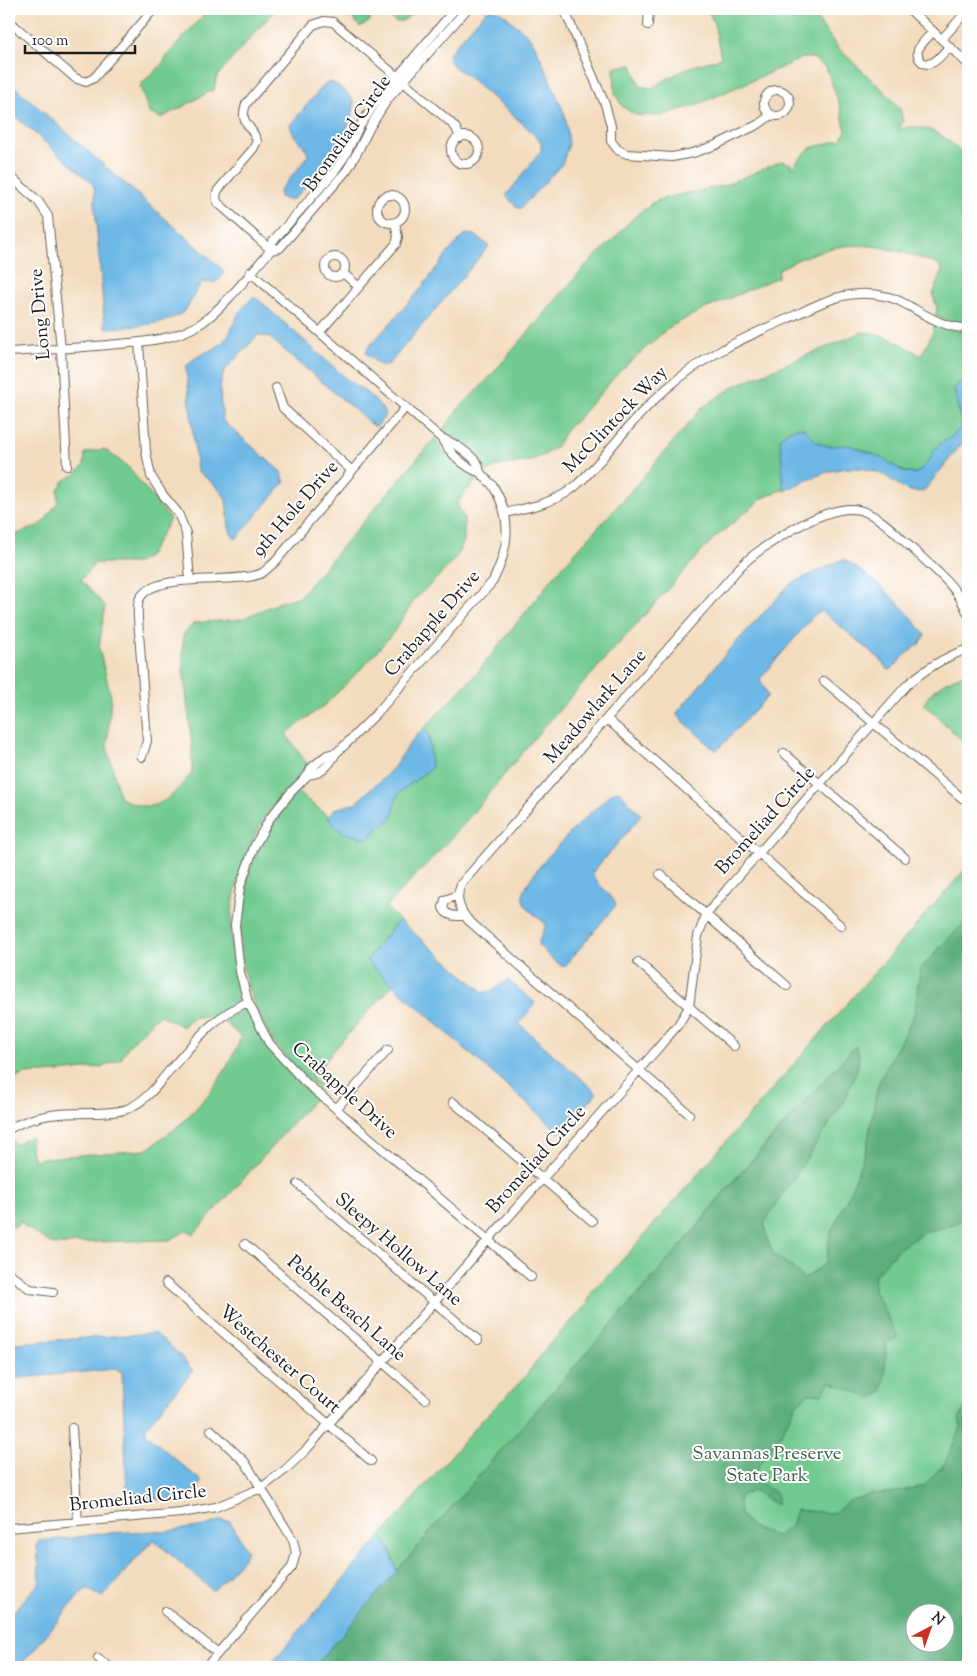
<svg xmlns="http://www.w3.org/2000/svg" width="977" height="1676" viewBox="0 0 977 1676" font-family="'Sorts Mill Goudy',serif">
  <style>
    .green { fill: #71ca90; stroke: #467356; fill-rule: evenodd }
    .forest { fill: #5cae7a; stroke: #3c654b; fill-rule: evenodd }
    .water { fill: #6db8e6; stroke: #446a81 }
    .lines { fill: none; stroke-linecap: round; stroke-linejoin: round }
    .minor-casing { stroke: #675f55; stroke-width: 10 }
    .minor { stroke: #fff; stroke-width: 8 }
    .labels { text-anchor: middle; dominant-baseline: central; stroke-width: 4; stroke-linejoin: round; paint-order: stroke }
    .street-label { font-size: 19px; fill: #1c1c1c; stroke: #fff }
    .park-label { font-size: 19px; fill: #3e624a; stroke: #fff }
  </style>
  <rect width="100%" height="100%" fill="#fff"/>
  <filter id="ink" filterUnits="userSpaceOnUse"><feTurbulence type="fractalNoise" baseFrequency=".02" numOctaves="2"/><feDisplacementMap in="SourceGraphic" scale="10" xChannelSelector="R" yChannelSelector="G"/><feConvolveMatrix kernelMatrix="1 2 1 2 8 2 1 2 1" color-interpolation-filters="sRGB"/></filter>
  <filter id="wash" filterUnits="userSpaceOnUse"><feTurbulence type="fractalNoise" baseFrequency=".0096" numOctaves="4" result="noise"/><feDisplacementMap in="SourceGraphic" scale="20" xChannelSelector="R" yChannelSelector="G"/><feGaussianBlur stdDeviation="1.12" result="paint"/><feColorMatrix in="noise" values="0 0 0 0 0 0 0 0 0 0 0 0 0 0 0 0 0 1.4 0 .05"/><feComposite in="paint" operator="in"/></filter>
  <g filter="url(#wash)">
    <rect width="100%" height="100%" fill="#f3dcbe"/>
    <path class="green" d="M209,9H276L217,76L214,89L188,104L161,118L149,113L140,86L146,79L160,67L169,53Z
      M350,9H413C410,18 405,21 396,22L380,9L373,11L369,22L360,27L354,20Z
      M708,9H770L778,16L789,9H804L816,18L839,49L886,93L900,108L903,122L898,130C924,119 952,139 968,160V324L944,320L935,316L937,308L933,295L942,271L941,266C903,251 865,238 825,250C816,253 808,255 799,259C792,262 786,266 779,269L778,277L696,313L668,328L620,371L576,421L567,428L557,446L544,455L530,461L497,466L486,472L480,460L461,443L454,438L441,432L460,407L487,380L587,264L614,239L629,222L643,210L648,208L650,204L663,198L723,186L782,161L791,164V168L810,148L840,140L846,131L840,106L826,68L813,58H803L696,105L661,116L636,115L623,107L615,94L614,67L632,65L640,86L651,88L687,68L721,58L715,27Z
      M934,325L941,328L968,332V374L954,389L962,426L952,437L942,442L935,449L931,458L923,468L914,474C892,470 874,450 850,446C840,444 829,448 820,444C813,441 808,432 803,428L782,460L784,489L763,498L712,540L536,736L458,831L386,907L400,921L396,923L367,960L368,963L393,985L347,1035L312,1077L324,1089L321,1091C304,1076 287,1060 273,1042C267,1034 264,1023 259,1015C222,941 241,850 297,792L328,816L332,824L368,838L381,826L391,819L394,812L395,801L399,793L431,768L429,736L423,729L476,674L560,569L623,500L703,407L736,385L860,333C878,329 906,346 921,356L933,332Z
      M435,438L444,452L468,473L478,478L457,503L464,518V541L457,556L440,575L415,599L393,633L364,666L327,703L286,734L308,765C298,783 280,797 267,815C246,846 233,887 231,924C230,947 237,977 243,1000L230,1006L213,1017H193L183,1027L160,1015L153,1020L127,1048L121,1059L102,1067L59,1072L25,1074L9,1082V851L13,824L9,763V595H13L9,590V538L24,531L35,528L44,521L58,502V489L65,480L76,474L84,465L85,453L104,449L127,466L170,519L149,556L137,563H95L81,580L105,606L99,648L111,697L107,747L120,798C128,801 139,807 147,806C167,806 180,786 192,773V745L183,668V635L194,623L241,619L283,601L299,597Z
      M968,672V746L924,704C932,686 950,680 968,672Z
      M968,866V919L944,943L920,970L968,931V1667H322L859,1056L781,1127L724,1192L693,1232L482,1472L397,1571L391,1552L381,1536L483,1419L525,1377L545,1349L587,1304C591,1290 599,1283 611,1273ZM914,1614H944V1644H914Z
      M246,1007L266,1046L300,1084L316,1097L194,1234L187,1230L170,1240L95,1242L54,1245L33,1232L22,1224L21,1220L15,1228L9,1223V1137L15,1145L22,1140L31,1137L30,1149L35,1161L43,1158L145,1150C187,1125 224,1083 241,1037L222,1020Z"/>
    <path class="forest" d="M968,919V1211L958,1222L943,1228L924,1232L898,1249L875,1275L874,1290L898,1337L886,1343L885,1374L882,1392L871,1399L852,1390L830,1382L822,1394H809L797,1403L782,1432L758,1467L754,1478L777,1494V1505L754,1491L739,1496L740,1514L751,1527L777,1536L791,1526L796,1510L834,1513L849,1501L871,1494L891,1493L924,1486L945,1463L961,1427L959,1418L968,1403V1667H314L482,1472L693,1232L724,1192L855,1046L859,1054L858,1067L843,1103L764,1223L768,1242L774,1255L793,1268L804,1279L826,1263L830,1234L850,1193L867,1146L878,1084L914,1015L920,970L944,943ZM914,1614H944V1644H914Z"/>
    <path class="water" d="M493,9L501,12L528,35L536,47L565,115L569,144L562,164L521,208H518L506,196L541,151V142L522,123L466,75L453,66L448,57L449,53L485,12Z
      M9,82L218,265L223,270C224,276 219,280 214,283L202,282C195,290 193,300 186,309C172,326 126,327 105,328L95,209C94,200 97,191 92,183L9,111Z
      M329,82C339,84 349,93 354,102C354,132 315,176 296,197C290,201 286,201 280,197L279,191L302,164L308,155C305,143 292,138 290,125L324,85Z
      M465,234L475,235L489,246L389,364L384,366L378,364L366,353L367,349L419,291L448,253Z
      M253,297L260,301L348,380C359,387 384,404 385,416L376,427L371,424L269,337L258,335L225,370C217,385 221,405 223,421L281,472L285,482L237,538L235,539C225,529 230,510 225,498C221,489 204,476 197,471L186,367C196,353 209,354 222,343C230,335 233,325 238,315C241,309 248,302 253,297Z
      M968,374V436L923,492C918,491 911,492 907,490C899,487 892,479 884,475C847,458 817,475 784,491L780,438C785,432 794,426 803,428L818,443L828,446L850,445L882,458L904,472L914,474L923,468L931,458L935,449L942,442L952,437L962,426L954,389Z
      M843,559C875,579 903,604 925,635L920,644L908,652L892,669L888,670L880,659L822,611L816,613L760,679L768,696L717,750L711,747L676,714L729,650L789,585Z
      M423,729L429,736L431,768L399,793L395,801L394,812L391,819L381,826L368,838C352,836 335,833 328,816L335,809L357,803L367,792L384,778L394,767L413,739Z
      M619,791L641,815L635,823L592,873C597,886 610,892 616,905L564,967L552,959L538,945C539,938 544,932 546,924C539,918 525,909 523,899C520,876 595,809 613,792Z
      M400,921L483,992L491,991L508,980L535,1003L519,1024L597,1093L562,1133L558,1131L368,963L367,960L396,923Z
      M155,1333L178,1353L193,1371L146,1427V1434L201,1481C200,1487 199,1491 193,1494C180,1501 146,1500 130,1498L127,1493L122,1372L116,1369L9,1379V1339L16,1343Z
      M219,1521H230L247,1551L244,1558L214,1590H212L154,1540L150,1543L103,1597L87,1589L83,1591L19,1667H9V1617L40,1582L37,1547L38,1541L71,1538L105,1533L157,1531L163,1532L205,1526Z
      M381,1536L391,1552L397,1571L314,1667H268Z"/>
  </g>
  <g filter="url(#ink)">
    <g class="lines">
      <g class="minor-casing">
        <path id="minor" d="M564,9L605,104L611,126V141L618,150L627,154L672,157L693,153L716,145L759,124L771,115
          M909,9L968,64
          M9,21L75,78L86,82L94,78L154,9
          M648,25L649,9
          M933,31C929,37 921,43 918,50C917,54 918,58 921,61C931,71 943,53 949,47
          M942,39L968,10
          M764 103a13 13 0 1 1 26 0a13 13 0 1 1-26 0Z
          M451 150a14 14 0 1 1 28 0a14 14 0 1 1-28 0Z
          M9,175L38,201L48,216L61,349L67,466
          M377 209a14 14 0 1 1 28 0a14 14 0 1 1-28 0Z
          M271,250L217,202L216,196L218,190L253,149L257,141C251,123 239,125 246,104L313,25L324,21L333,22L449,121L456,128L460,138
          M271,250L272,242L334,172L345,156L358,129L376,102L455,9
          M325 267a10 10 0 1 1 20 0a10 10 0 1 1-20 0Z
          M250,272L441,438C450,453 464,467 481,473
          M343,273L359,287
          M320,332L396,244L398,237L395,223
          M139,342L146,452L151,476L163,495L178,513L186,533L190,580
          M9,352C42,350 75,348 108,345C140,342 176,341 203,322C228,303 250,273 271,250L280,248L347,170L357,153L370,127L387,100L467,9
          M276,388L283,408L351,470
          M441,438C453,442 471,454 478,464C479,467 479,469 480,472C483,477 489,481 493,486C513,518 509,549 493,581L376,714L345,745L336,753L327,755L311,768L308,775L292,791L270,818L254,847L240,887L235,925L240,972L248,1002L269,1043L304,1081L531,1277
          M505,513C526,508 548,504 566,493C581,484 592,469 604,456C623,433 643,409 666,389C702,357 743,338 787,319C809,309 833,295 858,294C875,293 894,297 909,306C929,317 945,328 968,328
          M824,681L962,798
          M607,719L841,926
          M784,753L905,858
          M142,757L147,741L138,619C138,614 137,605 139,600C152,570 233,585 260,574C265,572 270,566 275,562L406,407
          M308,775C322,774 330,765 336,753
          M660,874L787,986
          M458,895L445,900L443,908C447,917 456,916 465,916
          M638,962L734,1046
          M453,1102L592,1221
          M336,1109L388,1050
          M689,1114L468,920C459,909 455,898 461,884L739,568C760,546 829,502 859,510C882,516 900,538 917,553C937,571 958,588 968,614
          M9,1129C35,1114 61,1113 90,1113C101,1113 116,1113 127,1109C146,1101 157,1086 169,1071C195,1042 212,1017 248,1002
          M298,1184L478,1340
          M245,1244L425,1399
          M9,1273L30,1289L53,1292
          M166,1283L371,1461
          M72,1428L78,1522
          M9,1528L181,1513L216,1507L261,1488L285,1470L307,1449L489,1239L639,1070L678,1025L689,1007L698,936L706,915L728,888L906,686C925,669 944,657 968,649
          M165,1611L218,1653
          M98,1658L109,1667
          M206,1667L292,1567L296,1553L293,1540L245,1462L211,1430"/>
      </g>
      <use href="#minor" class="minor"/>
    </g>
  </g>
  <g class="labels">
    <g class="street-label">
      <text transform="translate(348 134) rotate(-55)">Bromeliad Circle</text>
      <text transform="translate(41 314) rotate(-95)">Long Drive</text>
      <text transform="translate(616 420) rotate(-46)">McClintock Way</text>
      <text transform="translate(296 509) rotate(-49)">9th Hole Drive</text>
      <text transform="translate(433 624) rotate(-49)">Crabapple Drive</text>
      <text transform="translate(596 707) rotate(-49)">Meadowlark Lane</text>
      <text transform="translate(766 821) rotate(-48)">Bromeliad Circle</text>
      <text transform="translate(344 1091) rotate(42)">Crabapple Drive</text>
      <text transform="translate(537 1160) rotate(-48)">Bromeliad Circle</text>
      <text transform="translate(398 1250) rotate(41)">Sleepy Hollow Lane</text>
      <text transform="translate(346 1309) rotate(41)">Pebble Beach Lane</text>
      <text transform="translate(279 1360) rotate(41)">Westchester Court</text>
      <text transform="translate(138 1499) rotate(-6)">Bromeliad Circle</text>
    </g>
    <g class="park-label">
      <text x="767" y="1454">Savannas Preserve<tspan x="767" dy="22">State Park</tspan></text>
    </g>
  </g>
  <rect width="977" height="1676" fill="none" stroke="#fff" stroke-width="30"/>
  <g transform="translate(930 1628) rotate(41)"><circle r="24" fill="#ffffff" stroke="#a4a4a4"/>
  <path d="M0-4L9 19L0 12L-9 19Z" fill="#c8321e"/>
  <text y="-8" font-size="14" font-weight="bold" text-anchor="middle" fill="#1c1c1c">N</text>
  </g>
  <path d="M25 45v8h110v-8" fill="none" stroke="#1c1c1c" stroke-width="2.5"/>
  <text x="32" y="45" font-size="15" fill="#1c1c1c" stroke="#ffffff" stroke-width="4" paint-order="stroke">100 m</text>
</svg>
